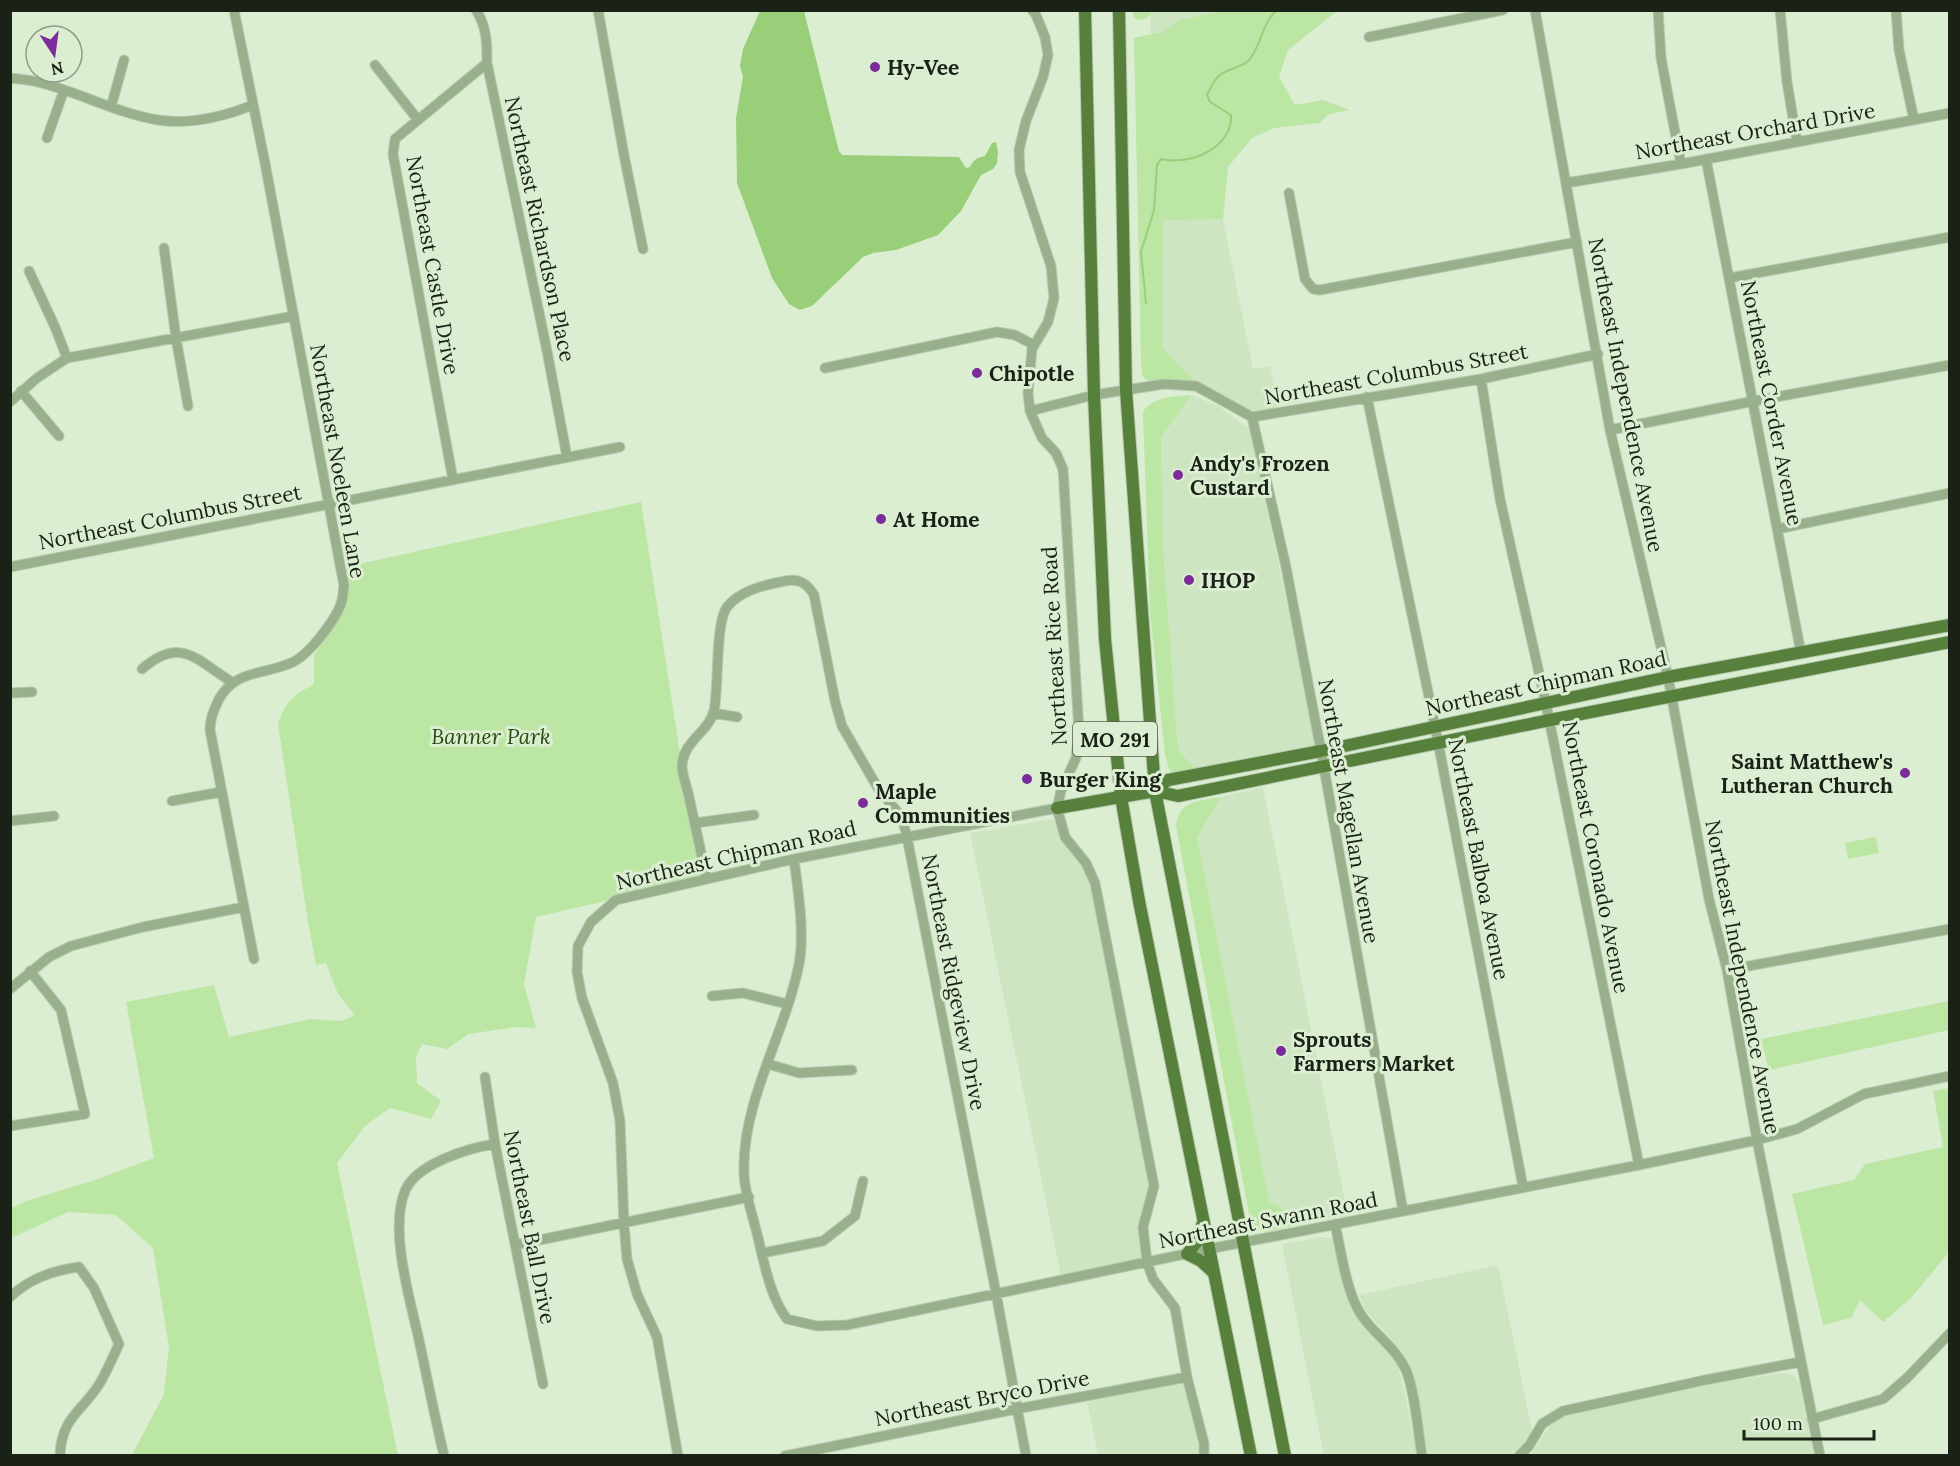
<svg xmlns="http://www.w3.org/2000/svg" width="1960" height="1466" viewBox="0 0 1960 1466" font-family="Lora,serif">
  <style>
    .built { fill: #cee5c1 }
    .green { fill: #bce6a4 }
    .water { fill: #99cf79 }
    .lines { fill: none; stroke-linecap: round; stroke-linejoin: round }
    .stream { stroke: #99cf79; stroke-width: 2 }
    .minor-casing { stroke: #b8c9af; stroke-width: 11 }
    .major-casing { stroke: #b8c9af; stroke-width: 14 }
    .minor { stroke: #98b08c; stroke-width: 9 }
    .major { stroke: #56803c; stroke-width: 12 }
    .poi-dot { fill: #7c2b9b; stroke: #dbeed1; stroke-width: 2 }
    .labels { text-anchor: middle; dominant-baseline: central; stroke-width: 6; stroke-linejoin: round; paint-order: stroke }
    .shield { fill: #dbeed1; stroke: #545e4e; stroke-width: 1.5 }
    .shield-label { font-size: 20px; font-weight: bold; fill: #1a2116 }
    .poi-label { font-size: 21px; font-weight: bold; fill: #1a2116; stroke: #dbeed1; text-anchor: start }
    .street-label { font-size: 21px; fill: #1a2116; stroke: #dbeed1 }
    .park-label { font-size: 21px; font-style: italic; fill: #294b10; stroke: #dbeed1 }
  </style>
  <rect width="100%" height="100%" fill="#dbeed1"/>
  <path class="built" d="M1150,11H1222L1179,20L1162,32L1151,34Z
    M1172,219H1223L1253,369L1270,366L1280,416L1251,413L1198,386L1162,347L1163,220Z
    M1191,395L1218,406L1250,429L1316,742L1314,748L1199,773L1178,750L1163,546L1161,438Z
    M1263,787L1349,1221L1341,1216L1306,1223L1269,1201L1197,837L1221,797Z
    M1052,819L1058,823L1092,883L1150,1187L1139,1234L1140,1258L1061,1275L970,833Z
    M1322,1237L1332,1239L1334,1242L1343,1283L1351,1309L1362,1324L1389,1351L1398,1366L1405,1394L1417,1455H1324L1282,1244Z
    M1498,1265L1532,1431L1522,1447L1510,1455H1428L1406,1359L1400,1349L1366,1311L1359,1295Z
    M1784,1373L1793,1375L1799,1382L1814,1455L1530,1456L1550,1426L1564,1416L1578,1411L1712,1384Z
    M1178,1383L1186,1386L1198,1429L1200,1455H1098L1087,1402Z"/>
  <path class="green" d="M1133,11H1150V15L1145,19L1137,20L1133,16Z
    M1222,11H1337L1288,50L1279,77L1295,105L1323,100L1350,110L1329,114L1319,123L1274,128L1252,138L1228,167L1223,219L1163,220L1162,347L1193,380H1146L1142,375L1141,361L1134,38L1162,32L1179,20Z
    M1191,395L1161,438L1163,546L1178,750L1199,773H1172L1168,767L1165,754L1150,612L1143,412C1152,396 1175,397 1191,395Z
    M641,502L682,766L706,878L536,917L524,984L536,1028L517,1027L468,1034L447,1049L422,1044L416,1057L417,1083L441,1101L431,1119L390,1108L365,1126L337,1163L398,1455H132L164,1394L169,1348L153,1248L116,1215L68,1212L11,1238V1208L29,1200L95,1180L154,1158L126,1002L214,985L229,1037L311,1019L341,1021L355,1015L338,994L326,963L316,965L308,922L278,724C286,700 293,696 314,684V656L342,602L341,568Z
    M1221,797L1197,837L1269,1201L1306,1223L1265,1232L1253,1227L1250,1219L1176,826C1179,800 1199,801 1221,797Z
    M1876,837L1879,853L1848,859L1845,843Z
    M1949,1001V1030L1769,1070L1761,1039Z
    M1949,1088V1252L1912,1297L1883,1322L1860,1300L1851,1318L1823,1325L1792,1194L1854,1180L1865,1164L1943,1147L1933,1091Z"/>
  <path class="water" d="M760,11H804L839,151L842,155L959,157L966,168L970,167C974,159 977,158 985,156L992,143L996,142L998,152L997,163L993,169L981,175L961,211L938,235L896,250L873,253L863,257L812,306L800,310L789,304L772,278L737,183L736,118L743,77L740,66L743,49Z"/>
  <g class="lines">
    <path class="stream" d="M1146,303L1141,252L1154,210L1157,165L1161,159C1189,166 1233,148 1231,115L1210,102L1207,95C1210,89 1214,79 1220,75C1230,67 1245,68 1252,56C1262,41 1263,22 1277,10"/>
    <g class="minor-casing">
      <path id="minor" d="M234,10L265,163L344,586C343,592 343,598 341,604C334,622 308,656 291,663C263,675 235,670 219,699C214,710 210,718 210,730L254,959
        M476,10C487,27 487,43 487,63L547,351L567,457
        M598,10L624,155L643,249
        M1032,10L1036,15L1045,37L1048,55L1043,77L1026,121L1019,150L1020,172L1051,266L1054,298L1048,322L1032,349L1028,393L1030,411L1042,438L1056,453L1063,469L1079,731L1076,758L1061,791L1057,808L1065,837L1086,863L1095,883L1154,1186L1143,1227L1147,1262L1153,1279L1175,1308L1187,1377L1204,1443V1456
        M1535,10L1610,430L1668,677L1709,899L1727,970L1757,1140L1820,1456
        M1658,10L1661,58L1681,164
        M1780,10L1787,82L1797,142
        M1896,10L1899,50L1914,120
        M1369,37L1503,10
        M375,65L418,120
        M10,78C20,79 29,80 38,82C79,92 116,113 158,120C189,125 225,116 253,105
        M111,107L124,60
        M47,138L64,90
        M1706,159L1801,653
        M1566,183L1681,164L1950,113
        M1289,193L1305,279L1313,289L1320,290L1577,242
        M164,248L176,338L188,406
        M29,271L55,327L67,358
        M1730,278L1950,237
        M825,368L997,332L1015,335L1034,345
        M1481,379L1500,499L1546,704L1639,1165
        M21,391L59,436
        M1367,397L1435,726L1523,1187
        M10,402L37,378L67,358L294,316
        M1030,411L1094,395L1164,384L1196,386L1252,417L1481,379L1598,354
        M1252,417L1286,567L1321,751L1403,1211
        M1610,430L1754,401L1950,365
        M453,480L393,154L395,139L487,63
        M1777,529L1950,493
        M10,567L620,447
        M142,669C182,635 197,661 232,682
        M10,693L32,692
        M713,713L737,717
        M172,801L221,792
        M10,821L54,816
        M695,823L754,815
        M794,859C798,891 805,933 799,964C786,1031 744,1098 744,1166C743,1191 754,1218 759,1242C765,1267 771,1298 787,1319L817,1326L847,1325L1209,1249L1639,1165L1757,1140L1797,1129L1864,1094L1950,1076
        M706,878C701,851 695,824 689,797C687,787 682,775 682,766C683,741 708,733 714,711C719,689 715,623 727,607C740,591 761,586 780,582C796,578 805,580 814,595L835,701L842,726L879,790L902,817L907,837L996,1293L1026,1456
        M1727,970L1950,929
        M10,989L49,957L71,946L143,927L244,907
        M712,996L743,993L787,1004
        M768,1064L799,1073L852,1070
        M485,1077L495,1144L543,1384
        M10,1126L85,1114L61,1010L30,971
        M1335,1224C1341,1251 1346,1290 1360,1313C1373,1334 1395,1346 1406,1370C1415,1392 1418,1431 1422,1456
        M515,1245L749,1197
        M762,1253L823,1241L855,1216L863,1181
        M10,1297C29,1279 54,1270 79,1267L94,1288L119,1344C113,1357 107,1371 100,1383C83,1411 61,1417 60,1456
        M1812,1419L1883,1399L1907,1378L1950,1333
        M444,1456C435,1417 427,1378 419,1340C410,1299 389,1230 405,1191C416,1164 468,1148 495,1144
        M678,1456L657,1337L637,1294L627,1259L624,1224L620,1121L613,1083L582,998L577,972L578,946L591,922L616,900L794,859L1057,808
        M785,1456L1016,1409L1187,1377
        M1519,1456L1529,1446L1542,1424L1563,1411L1705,1380L1800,1362"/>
    </g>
    <g class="major-casing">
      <path id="major" d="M1085,10L1094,395L1105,639L1121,797L1139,901L1251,1456
        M1119,10L1126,390L1155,791L1285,1456
        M1155,791L1168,780L1321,751L1668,677L1950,625
        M1057,808L1155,791L1178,796L1550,720L1950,642
        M1202,1225L1200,1238L1187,1254L1201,1261L1214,1273"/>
    </g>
    <use href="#minor" class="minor"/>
    <use href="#major" class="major"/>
  </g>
  <g class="poi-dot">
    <circle cx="875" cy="67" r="6"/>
    <circle cx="977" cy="373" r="6"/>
    <circle cx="1178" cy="475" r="6"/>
    <circle cx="881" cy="519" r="6"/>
    <circle cx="1189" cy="580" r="6"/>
    <circle cx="1905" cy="773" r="6"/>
    <circle cx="1027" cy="779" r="6"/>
    <circle cx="863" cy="803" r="6"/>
    <circle cx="1281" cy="1051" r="6"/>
  </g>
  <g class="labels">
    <rect class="shield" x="1073" y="722" width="84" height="34" rx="4.5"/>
    <g class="shield-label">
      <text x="1115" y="739">MO 291</text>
    </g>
    <g class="poi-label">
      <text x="887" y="67">Hy-Vee</text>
      <text x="989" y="373">Chipotle</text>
      <text x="1190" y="463">Andy's Frozen<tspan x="1190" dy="24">Custard</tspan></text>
      <text x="893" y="519">At Home</text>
      <text x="1201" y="580">IHOP</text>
      <text x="1893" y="761" text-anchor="end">Saint Matthew's<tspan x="1893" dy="24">Lutheran Church</tspan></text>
      <text x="1039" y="779">Burger King</text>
      <text x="875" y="791">Maple<tspan x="875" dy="24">Communities</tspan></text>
      <text x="1293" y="1039">Sprouts<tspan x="1293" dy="24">Farmers Market</tspan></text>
    </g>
    <g class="street-label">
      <text transform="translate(1755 131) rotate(-10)">Northeast Orchard Drive</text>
      <text transform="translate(540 229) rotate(78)">Northeast Richardson Place</text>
      <text transform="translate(433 265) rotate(80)">Northeast Castle Drive</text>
      <text transform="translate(1396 374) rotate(-10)">Northeast Columbus Street</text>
      <text transform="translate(1626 395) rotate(79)">Northeast Independence Avenue</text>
      <text transform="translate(1772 403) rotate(79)">Northeast Corder Avenue</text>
      <text transform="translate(338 461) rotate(80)">Northeast Noeleen Lane</text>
      <text transform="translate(170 517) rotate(-11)">Northeast Columbus Street</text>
      <text transform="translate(1054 646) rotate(-93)">Northeast Rice Road</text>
      <text transform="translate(1546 683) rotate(-12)">Northeast Chipman Road</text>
      <text transform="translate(1349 811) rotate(80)">Northeast Magellan Avenue</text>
      <text transform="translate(736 855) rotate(-13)">Northeast Chipman Road</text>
      <text transform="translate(1596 857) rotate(79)">Northeast Coronado Avenue</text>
      <text transform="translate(1479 859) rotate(79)">Northeast Balboa Avenue</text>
      <text transform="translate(1743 977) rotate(79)">Northeast Independence Avenue</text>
      <text transform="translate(954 982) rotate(79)">Northeast Ridgeview Drive</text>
      <text transform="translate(1268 1220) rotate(-11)">Northeast Swann Road</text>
      <text transform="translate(530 1227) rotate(79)">Northeast Ball Drive</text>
      <text transform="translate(982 1398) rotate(-11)">Northeast Bryco Drive</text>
    </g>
    <g class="park-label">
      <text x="491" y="736">Banner Park</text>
    </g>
  </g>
  <rect width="1960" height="1466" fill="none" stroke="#1a2116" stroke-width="24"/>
  <g transform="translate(54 54) rotate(167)"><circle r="28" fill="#dbeed1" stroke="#8e9c86" stroke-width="1.5"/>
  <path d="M0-4.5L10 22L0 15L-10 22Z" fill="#7c2b9b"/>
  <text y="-9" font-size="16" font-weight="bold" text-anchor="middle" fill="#1a2116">N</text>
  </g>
  <path d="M1744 1430v9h130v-9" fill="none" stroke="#1a2116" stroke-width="3"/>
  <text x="1753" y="1430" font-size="18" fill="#1a2116" stroke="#dbeed1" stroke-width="4.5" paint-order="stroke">100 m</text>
</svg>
